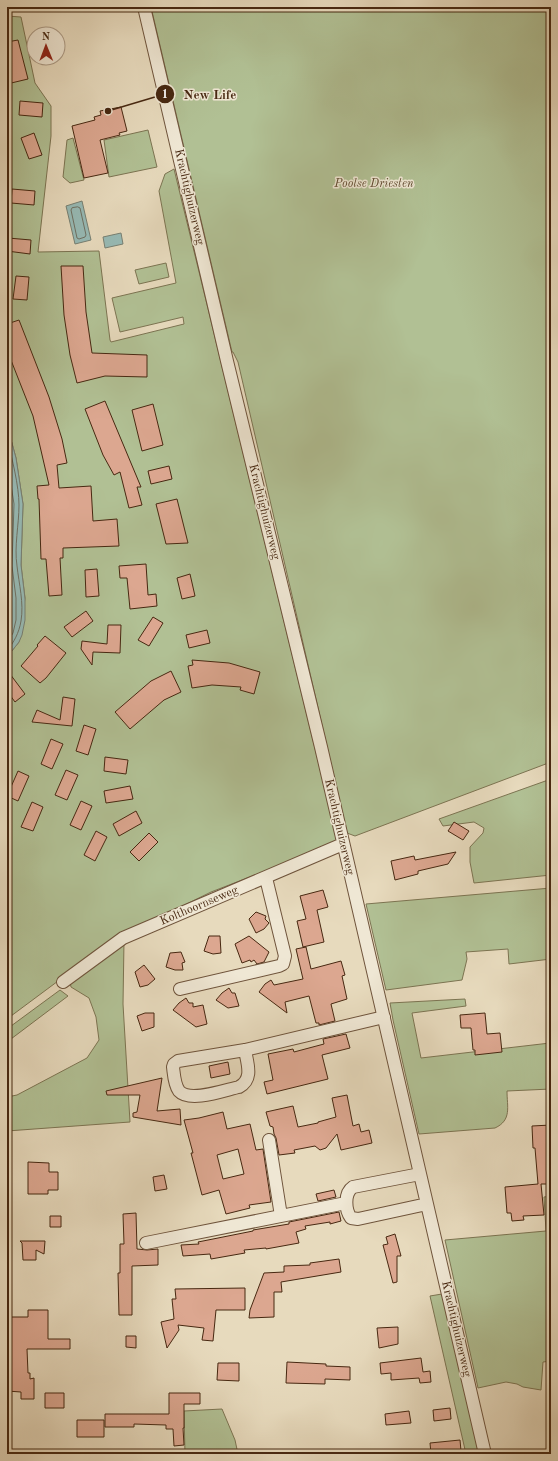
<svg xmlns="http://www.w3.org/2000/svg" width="558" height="1461" viewBox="0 0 558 1461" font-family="'Old Standard TT',serif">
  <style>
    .green { fill: #b1c094; stroke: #7c7452 }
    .water { fill: #97bab5; stroke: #778073 }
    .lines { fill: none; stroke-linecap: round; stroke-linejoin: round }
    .shore { stroke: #6f7163; stroke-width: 1 }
    .building { fill: #dca790; stroke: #472811; fill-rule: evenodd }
    .minor-casing { stroke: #6f543c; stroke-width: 14 }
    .minor { stroke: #efe7d4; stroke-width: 12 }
    .labels { text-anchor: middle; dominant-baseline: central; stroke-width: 3; stroke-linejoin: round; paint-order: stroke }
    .park-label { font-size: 12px; font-style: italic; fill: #5c462b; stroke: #efe7d4 }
    .street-label { font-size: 12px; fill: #472811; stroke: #efe7d4 }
    .leader { fill: none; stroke: #472811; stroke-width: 1.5 }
    .callout-dot { fill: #472811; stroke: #efe7d4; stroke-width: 1.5 }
    .mark-label { font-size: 12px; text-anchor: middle; font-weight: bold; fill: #fff }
    .callout-label { font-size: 13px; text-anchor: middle; font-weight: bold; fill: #472811; stroke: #efe7d4; stroke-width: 3; stroke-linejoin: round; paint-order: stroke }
  </style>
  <rect width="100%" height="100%" fill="#e7dabd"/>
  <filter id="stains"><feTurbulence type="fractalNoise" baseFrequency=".005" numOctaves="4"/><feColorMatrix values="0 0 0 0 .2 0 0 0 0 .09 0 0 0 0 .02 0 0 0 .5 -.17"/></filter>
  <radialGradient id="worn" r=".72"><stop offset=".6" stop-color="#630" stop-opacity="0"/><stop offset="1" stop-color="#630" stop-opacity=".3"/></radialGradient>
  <path class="green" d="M151,7H551V762L355,836L347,833L238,362L233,352H232Z
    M7,16L21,17L35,83L51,106V136L38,252L99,251L110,340L111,342L184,324L183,317L120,332L112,298L176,283L159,191L165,174L174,169L338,843L211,892L124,935L89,958L7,1019V657L19,642L25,598L21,565L23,504L16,458L7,425Z
    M148,130L157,167L109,177L104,140Z
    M73,138L84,180L70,183L63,177L67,140Z
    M166,263L169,277L139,284L135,270Z
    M551,779V875L474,883L470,862V847L483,833L484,828L474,822L443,826L439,819Z
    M551,888V959L509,964L508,949L466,952L467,959L462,980L386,990L366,904Z
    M124,941L123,1004L130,1122L7,1131V1097L17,1095L87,1058L99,1040L96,1017L89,998L71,987L70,982Z
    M60,990L68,996L7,1042V1029Z
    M465,999L466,1006L412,1013L421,1058L550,1043L551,1089L507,1091C507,1107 512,1120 495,1128L419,1134L393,1020L390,1003Z
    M551,1196V1361L543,1362L541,1390L523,1387L517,1384L506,1382L478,1388L445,1240L546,1231L544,1197Z
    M442,1294L480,1454H466L430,1296Z
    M222,1409L235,1440L238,1454H185L184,1411Z"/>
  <path class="water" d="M82,201L91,240L75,244L66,206Z
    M121,233L123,244L105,248L103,237Z
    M7,425L16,458L23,504L21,565L25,599V620L22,635L19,642L7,657Z"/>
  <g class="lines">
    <path class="shore" d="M78,207L80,208L86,235L85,237L79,239L77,238L71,210L72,208Z
      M7,439C12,458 19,486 19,505C19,525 14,546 17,566C19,584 24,603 21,621C19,633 14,642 7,651
      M7,459L14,504L12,566L16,598V620L13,633L7,643
      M7,573C11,591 13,614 7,632"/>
  </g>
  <path class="building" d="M18,40L28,79L7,84V42Z
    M20,101L43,103L42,117L19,115Z
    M121,107L127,131L119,133L120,135L100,140L108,173L84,178L72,126L95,120L94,117L101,115L100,111Z
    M34,133L42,155L29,159L21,138Z
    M12,189L35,191L34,205L11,203Z
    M8,238L31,240L30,254L7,251Z
    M61,266H83L86,312L92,353L147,355V377L105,376L77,383L70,355L64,315Z
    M16,276L29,277L27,300L13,299Z
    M19,320L49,397L62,439L67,463L57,465L59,488L91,486L93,521L117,519L119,546L63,548V558H60L62,595L49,596L46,559H41L39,499H38L37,486L49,485L33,416L7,350V324Z
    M105,401L141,487H137L142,505L129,508L120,472L114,475L103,455L85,409Z
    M153,404L163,445L142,451L132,410Z
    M169,466L172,479L151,484L148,471Z
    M177,499L188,543L166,544L156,504Z
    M146,564L148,595L156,594L157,606L130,609L127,578H120L119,566Z
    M97,569L99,596L86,597L85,570Z
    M190,574L195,596L182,599L177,578Z
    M86,611L93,621L72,637L64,627Z
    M153,617L163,623L149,646L138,640Z
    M108,625H121L120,653L93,652L92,665L81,649L82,641L107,644Z
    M207,630L210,643L189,648L186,635Z
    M45,636L66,653L46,678L40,683L21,666L38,646L37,645Z
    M192,660L229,663L260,672L254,694L240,690L241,687L212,685L192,688L188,666L193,665Z
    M7,670L25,694L15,702L7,691Z
    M171,671L181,692L164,700L130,729L115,712L151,681Z
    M63,697L75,699L72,726L32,722L37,710L60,720Z
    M84,725L96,729L88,755L76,751Z
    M51,739L63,744L52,769L41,764Z
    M105,757L128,760L126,774L104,771Z
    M66,770L78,775L67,800L55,795Z
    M18,771L29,776L18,801L7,796Z
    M130,786L133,799L106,803L104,791Z
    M81,801L92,806L81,830L70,825Z
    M32,802L43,807L33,831L21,827Z
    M136,811L142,823L119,836L113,824Z
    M454,822L469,831L463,840L448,831Z
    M96,831L107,837L95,861L84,855Z
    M149,833L158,842L139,861L130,852Z
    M456,852L448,864L418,871V874L395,880L391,861L414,856L415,860Z
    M323,890L328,907L317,910L324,942L303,947L297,921L306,919L300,896Z
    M256,912L266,916L265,919L269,923L264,929L256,933L249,919Z
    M209,936H220L221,953L213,954L204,951Z
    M249,936L269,952L264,962L257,964L254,960L251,962L250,960L242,963L235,944Z
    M306,947L311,969L341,961L345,975L342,976L347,999L331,1004L335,1021L319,1025V1023H316L309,996L285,1002L287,1013L259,992L265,984L271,980L274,985L303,979L296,949Z
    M181,952L185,962L182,963L183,970H175L166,967L170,953Z
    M144,965L155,979L148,985L140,987L135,972Z
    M229,988L232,993H235L239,1006L228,1008L216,1000L222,993Z
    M186,998L189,1003H193V1007L203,1005L207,1024L196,1027L173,1010L179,1003Z
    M145,1013H154V1027L142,1031L137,1016Z
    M485,1013L487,1034L500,1033L502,1052L475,1055V1050H473L471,1028H461L460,1015Z
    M346,1034L350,1048L322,1055L328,1079L267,1094L264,1082L273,1080L268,1054L293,1049L294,1052L324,1044L323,1039Z
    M228,1062L230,1074L211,1078L209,1066Z
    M162,1078L157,1111L180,1109L181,1125L133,1117V1113L137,1112L140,1095H107L106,1091Z
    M347,1095L353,1126L359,1124L361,1132L369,1130L372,1143L341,1150L337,1134L326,1148L320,1150L315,1146L294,1150L295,1153L279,1155L276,1138L274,1134L273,1127L270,1126L266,1112L293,1106L298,1127L318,1123V1122L336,1117L332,1098Z
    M223,1112L227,1129L250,1124L256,1150L263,1149L271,1202L249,1205L250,1208L226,1214L219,1190L202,1195L191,1153H193L184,1120L199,1118ZM238,1149L244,1174L223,1179L217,1155Z
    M551,1125V1184H541L544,1215L523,1216L524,1220L512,1221L511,1213H507L505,1187L538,1184L535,1148H533L532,1126Z
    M28,1162L49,1163V1172H58V1190H48V1194H28Z
    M164,1175L167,1189L155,1191L153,1177Z
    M334,1190L336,1197L318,1201L316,1194Z
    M339,1212L341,1221L330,1224V1222L305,1226L306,1229L296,1232L299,1243L266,1249V1248L244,1250L245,1253L211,1259L210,1254L183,1256L181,1245L199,1244L198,1242L253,1231V1230L289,1224V1222Z
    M136,1213L137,1249L147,1250L158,1249V1265L132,1266V1315H119L118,1273H120V1244H124L123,1214Z
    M50,1216H61V1227H50Z
    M395,1234L401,1256H397V1282L393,1283L383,1245L388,1244L386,1237Z
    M20,1241H45L44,1254L36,1250V1260H23L22,1243Z
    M339,1259L341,1272L281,1282L282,1292H274V1317L249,1318L250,1310L264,1273L284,1272V1266L310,1265V1263Z
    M245,1288V1310H216L213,1341L202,1340L204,1328L178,1325L179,1330L167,1348L161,1322L174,1319L172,1299H176L175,1289Z
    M28,1310H48V1339H70V1349H27L28,1373H30V1379L34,1378V1399H21V1392L7,1391V1376H9V1330H7V1317H28Z
    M398,1327V1344L379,1348L377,1328Z
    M126,1336H136V1348L126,1347Z
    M421,1358L423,1372L430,1371L431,1382L420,1383L419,1378L391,1380V1373L381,1374L380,1363Z
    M287,1362L326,1364V1366L350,1367V1380L325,1379V1384L286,1383Z
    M218,1363H239V1381L217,1380Z
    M45,1393H64V1408H45Z
    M169,1393H200V1404H184V1428H183L184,1445L174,1446L173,1429H166V1425L134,1424V1427H105V1414H169Z
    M450,1408L451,1419L434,1421L433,1410Z
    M409,1411L411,1423L386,1425L385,1414Z
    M77,1420H104V1437H77Z
    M460,1440L461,1451L431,1454L430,1443Z"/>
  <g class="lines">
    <g class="minor-casing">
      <path id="minor" d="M144,7L227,361L321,747L485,1454
        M63,982L123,938L343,844
        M180,989L279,966L283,964L285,956L266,878
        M245,1050C247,1063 254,1079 239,1087C225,1090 190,1103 179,1091C174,1084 174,1074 173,1067L174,1064L178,1061L245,1050L384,1017
        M269,1140L281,1216
        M420,1174L353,1187C344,1193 345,1210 351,1218L358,1219L427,1204
        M146,1243L346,1203"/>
    </g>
    <use href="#minor" class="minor"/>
  </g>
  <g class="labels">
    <g class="park-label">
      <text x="374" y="184">Poolse Driesten</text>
    </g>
    <g class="street-label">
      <text transform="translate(189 197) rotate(77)">Krachtighuizerweg</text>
      <text transform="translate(264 512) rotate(76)">Krachtighuizerweg</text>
      <text transform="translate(339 827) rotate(77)">Krachtighuizerweg</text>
      <text transform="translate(199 906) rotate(-23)">Kolthoornseweg</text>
      <text transform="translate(456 1329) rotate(77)">Krachtighuizerweg</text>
    </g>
  </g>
  <path class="leader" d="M108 111L165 94"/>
  <g class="callout-dot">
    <circle cx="108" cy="111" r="4"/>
    <circle cx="165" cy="94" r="10"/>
  </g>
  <g class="mark-label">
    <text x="165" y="98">1</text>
  </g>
  <g class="callout-label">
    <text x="210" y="99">New Life</text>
  </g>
  <rect width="558" height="1461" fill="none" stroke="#e7dabd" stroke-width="24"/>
  <rect x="8" y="8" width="542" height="1445" fill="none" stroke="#472811" stroke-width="2"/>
  <rect x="12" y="12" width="534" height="1437" fill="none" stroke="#472811"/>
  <g transform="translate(46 46) rotate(359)"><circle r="19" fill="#efe7d4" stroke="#ac9b86"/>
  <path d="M0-3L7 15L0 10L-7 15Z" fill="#8f2418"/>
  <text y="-6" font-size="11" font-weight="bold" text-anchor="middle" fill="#472811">N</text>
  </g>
  <rect width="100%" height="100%" filter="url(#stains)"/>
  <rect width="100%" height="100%" fill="url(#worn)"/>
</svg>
